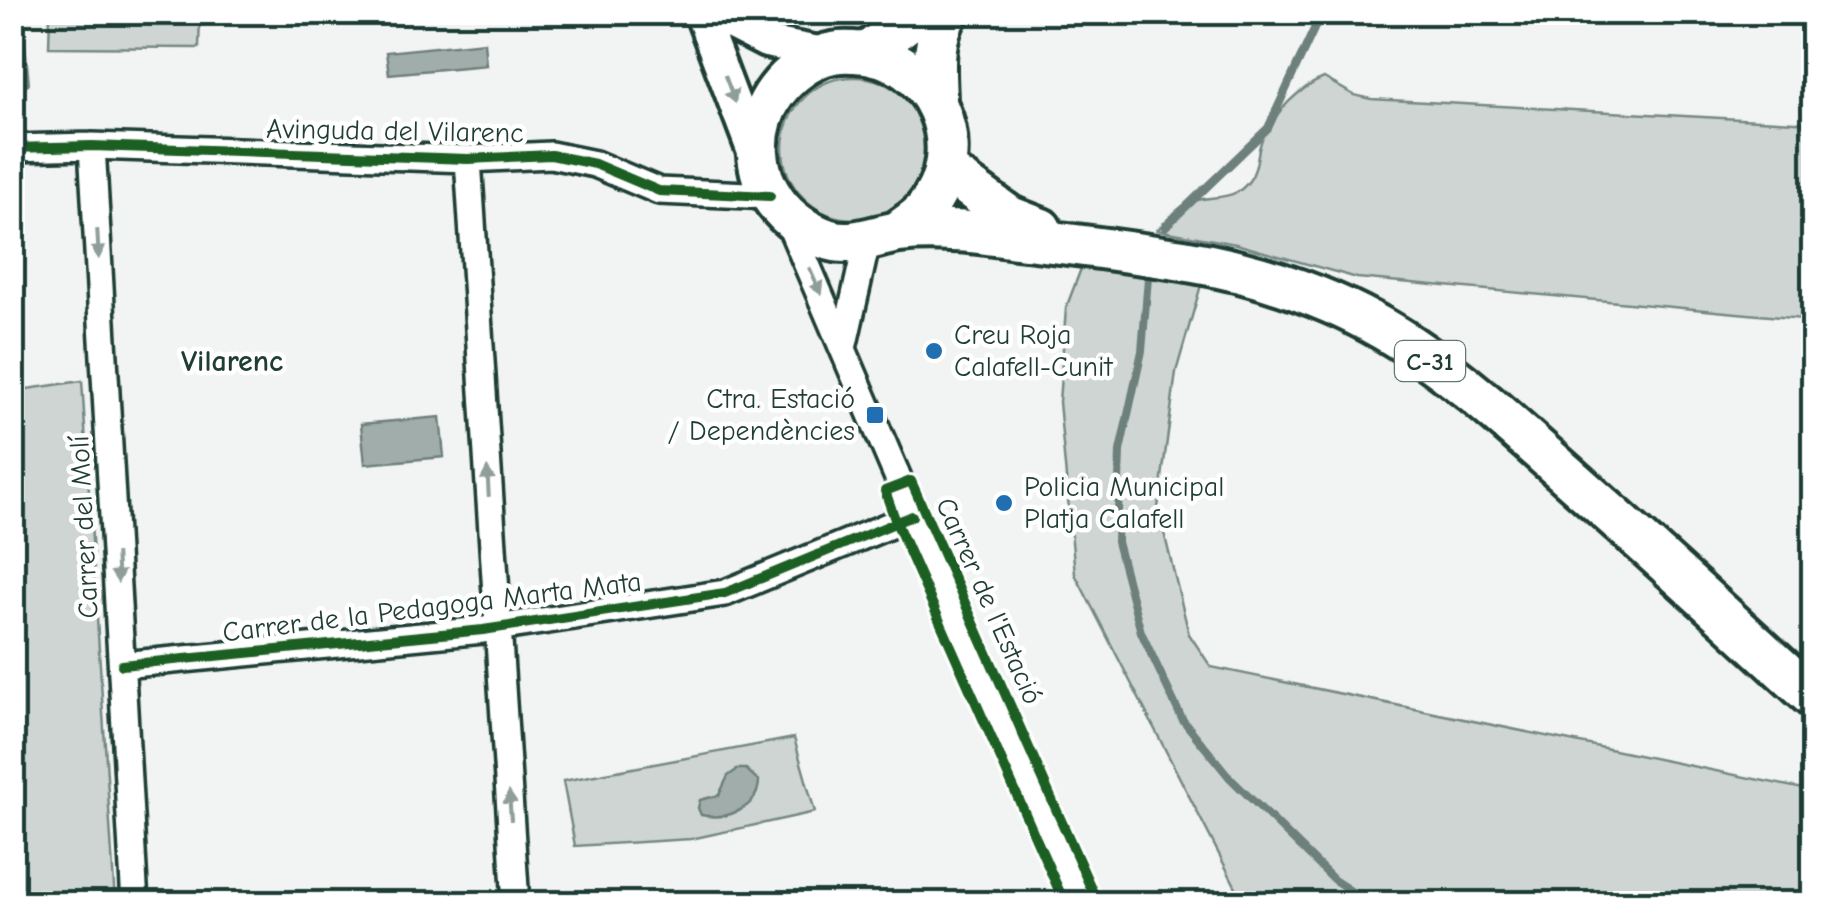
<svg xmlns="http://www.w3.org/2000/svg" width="1826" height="916" viewBox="0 0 1826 916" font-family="'Comic Neue',sans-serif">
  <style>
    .green { fill: #ced5d3; stroke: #768984; stroke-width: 2.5 }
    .water { fill: #a1adaa; stroke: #6d807b; stroke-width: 2.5 }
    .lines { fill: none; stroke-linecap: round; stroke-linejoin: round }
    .stream { stroke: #6d807b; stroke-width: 8 }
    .minor-casing { stroke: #1f3d34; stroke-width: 32 }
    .tertiary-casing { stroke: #1f3d34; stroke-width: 38 }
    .primary-casing { stroke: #1f3d34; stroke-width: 48 }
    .minor { stroke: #fff; stroke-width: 25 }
    .tertiary { stroke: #fff; stroke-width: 30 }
    .primary { stroke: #fff; stroke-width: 40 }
    .cycleway-casing { stroke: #fff; stroke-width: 16 }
    .cycleway { stroke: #1b5e20; stroke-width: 10 }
    .oneway { fill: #8f9e9a }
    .poi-dot { fill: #1f6fb2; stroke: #fff; stroke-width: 4 }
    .labels { text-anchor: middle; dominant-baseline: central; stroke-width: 9; stroke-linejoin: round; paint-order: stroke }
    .shield { fill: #fff; stroke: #627771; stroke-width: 2.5 }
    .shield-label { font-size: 25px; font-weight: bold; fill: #1f3d34 }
    .street-label { font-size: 28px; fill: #1f3d34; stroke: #fff }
    .poi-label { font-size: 28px; fill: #1f3d34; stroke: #fff; text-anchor: start }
    .neighbourhood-label { font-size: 30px; font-weight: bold; fill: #1f3d34; stroke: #fff }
  </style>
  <rect width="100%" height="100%" fill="#f2f3f3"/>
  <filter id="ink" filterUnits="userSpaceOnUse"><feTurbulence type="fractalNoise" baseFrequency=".01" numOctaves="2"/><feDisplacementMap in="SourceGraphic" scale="20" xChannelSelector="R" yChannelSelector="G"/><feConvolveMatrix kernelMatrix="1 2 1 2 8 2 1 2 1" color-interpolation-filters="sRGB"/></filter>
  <g filter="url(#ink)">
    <path class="green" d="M50,13H200L199,48L49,47Z
      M783 148a71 71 0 1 1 142 0a71 71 0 1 1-142 0Z
      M1324,78L1354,95L1371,99L1813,123V320L1357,278L1236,244L1157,230C1166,221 1175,210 1186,204C1208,193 1233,204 1249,181C1259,168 1256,151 1263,137C1276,112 1298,88 1324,78Z
      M1082,266L1201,285L1176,372L1158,508L1189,634L1211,667L1813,791V903H1244L1075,574L1059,402L1066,308Z
      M82,381L115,903H13V391Z
      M794,738L815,812L691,839L575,846L563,781Z"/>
    <path class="water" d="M484,42L486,65L389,74L386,52Z
      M440,417L444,457L365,464L361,424Z
      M738,769H746L759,781C758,810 725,820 701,815L698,808L700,800L719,795L728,776Z"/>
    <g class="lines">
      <path class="stream" d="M19,12L26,83
        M1165,227L1268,128L1322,12
        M1148,278L1142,351L1120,451L1117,542L1141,632L1182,719L1230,778L1334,880L1371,904"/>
      <g class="minor-casing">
        <path id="minor" d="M92,146L135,904
          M12,148L92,146L468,159L551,155L595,164L659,191L770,196
          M468,159L516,904
          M787,218L1080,904
          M844,344L867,242
          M122,665L483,630L725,593L912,516"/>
      </g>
      <g class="tertiary-casing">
        <path id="tertiary" d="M700,12L754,155
          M708,12L766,42L829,54"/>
      </g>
      <g class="primary-casing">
        <path id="primary" d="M868,52L920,12
          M936,101C935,70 931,40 948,12
          M946,170L1010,217L1041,229
          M898,232C906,225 917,219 924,211C975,150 935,54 854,52C843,51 832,52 822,56C734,94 737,207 827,239C853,248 876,235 900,232C917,230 934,230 951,231C976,231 1001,237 1026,239C1079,245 1131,252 1183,260C1262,273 1343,301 1409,345C1472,387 1527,440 1584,490C1661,558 1737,628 1814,698"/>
      </g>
      <use href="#minor" class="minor"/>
      <use href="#tertiary" class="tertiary"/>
      <use href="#primary" class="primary"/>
      <g class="cycleway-casing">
        <path id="cycleway" d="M12,148L92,146L468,159L551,155L595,164L659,191L770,196
          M122,665L483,630L725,593L912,516
          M1065,904L896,522L885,491L911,481L1098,904"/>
      </g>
      <use href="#cycleway" class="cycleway"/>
    </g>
    <defs><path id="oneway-solid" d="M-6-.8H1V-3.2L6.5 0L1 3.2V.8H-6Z" transform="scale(2.5)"/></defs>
    <g class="oneway">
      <use href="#oneway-solid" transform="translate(730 89) rotate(69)"/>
      <use href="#oneway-solid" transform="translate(98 244) rotate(87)"/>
      <use href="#oneway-solid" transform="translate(815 281) rotate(66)"/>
      <use href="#oneway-solid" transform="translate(488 482) rotate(-93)"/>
      <use href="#oneway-solid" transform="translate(117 568) rotate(87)"/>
      <use href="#oneway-solid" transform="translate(510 806) rotate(-94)"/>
    </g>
  </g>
  <g class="poi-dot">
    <circle cx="934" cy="351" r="10"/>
    <rect x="865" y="405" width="20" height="20" rx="5"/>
    <circle cx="1004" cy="503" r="10"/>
  </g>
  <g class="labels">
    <rect class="shield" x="1395" y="341" width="70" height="40" rx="8"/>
    <g class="shield-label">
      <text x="1430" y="361">C-31</text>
    </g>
    <g class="street-label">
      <text transform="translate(395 131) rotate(1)">Avinguda del Vilarenc</text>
      <text transform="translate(84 527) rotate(-93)">Carrer del Molí</text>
      <text transform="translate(989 601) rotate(66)">Carrer de l'Estació</text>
      <text transform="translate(432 607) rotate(-7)">Carrer de la Pedagoga Marta Mata</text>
    </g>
    <g class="poi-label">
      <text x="954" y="335">Creu Roja<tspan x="954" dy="32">Calafell-Cunit</tspan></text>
      <text x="855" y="399" text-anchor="end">Ctra. Estació<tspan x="855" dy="32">/ Dependències</tspan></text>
      <text x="1024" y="487">Policia Municipal<tspan x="1024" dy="32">Platja Calafell</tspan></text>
    </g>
    <g class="neighbourhood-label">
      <text x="232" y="361">Vilarenc</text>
    </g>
  </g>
  <rect width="1826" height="916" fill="none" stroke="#fff" stroke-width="50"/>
  <rect x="25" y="25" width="1776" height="866" fill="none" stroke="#1f3d34" stroke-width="4" filter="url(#ink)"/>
</svg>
